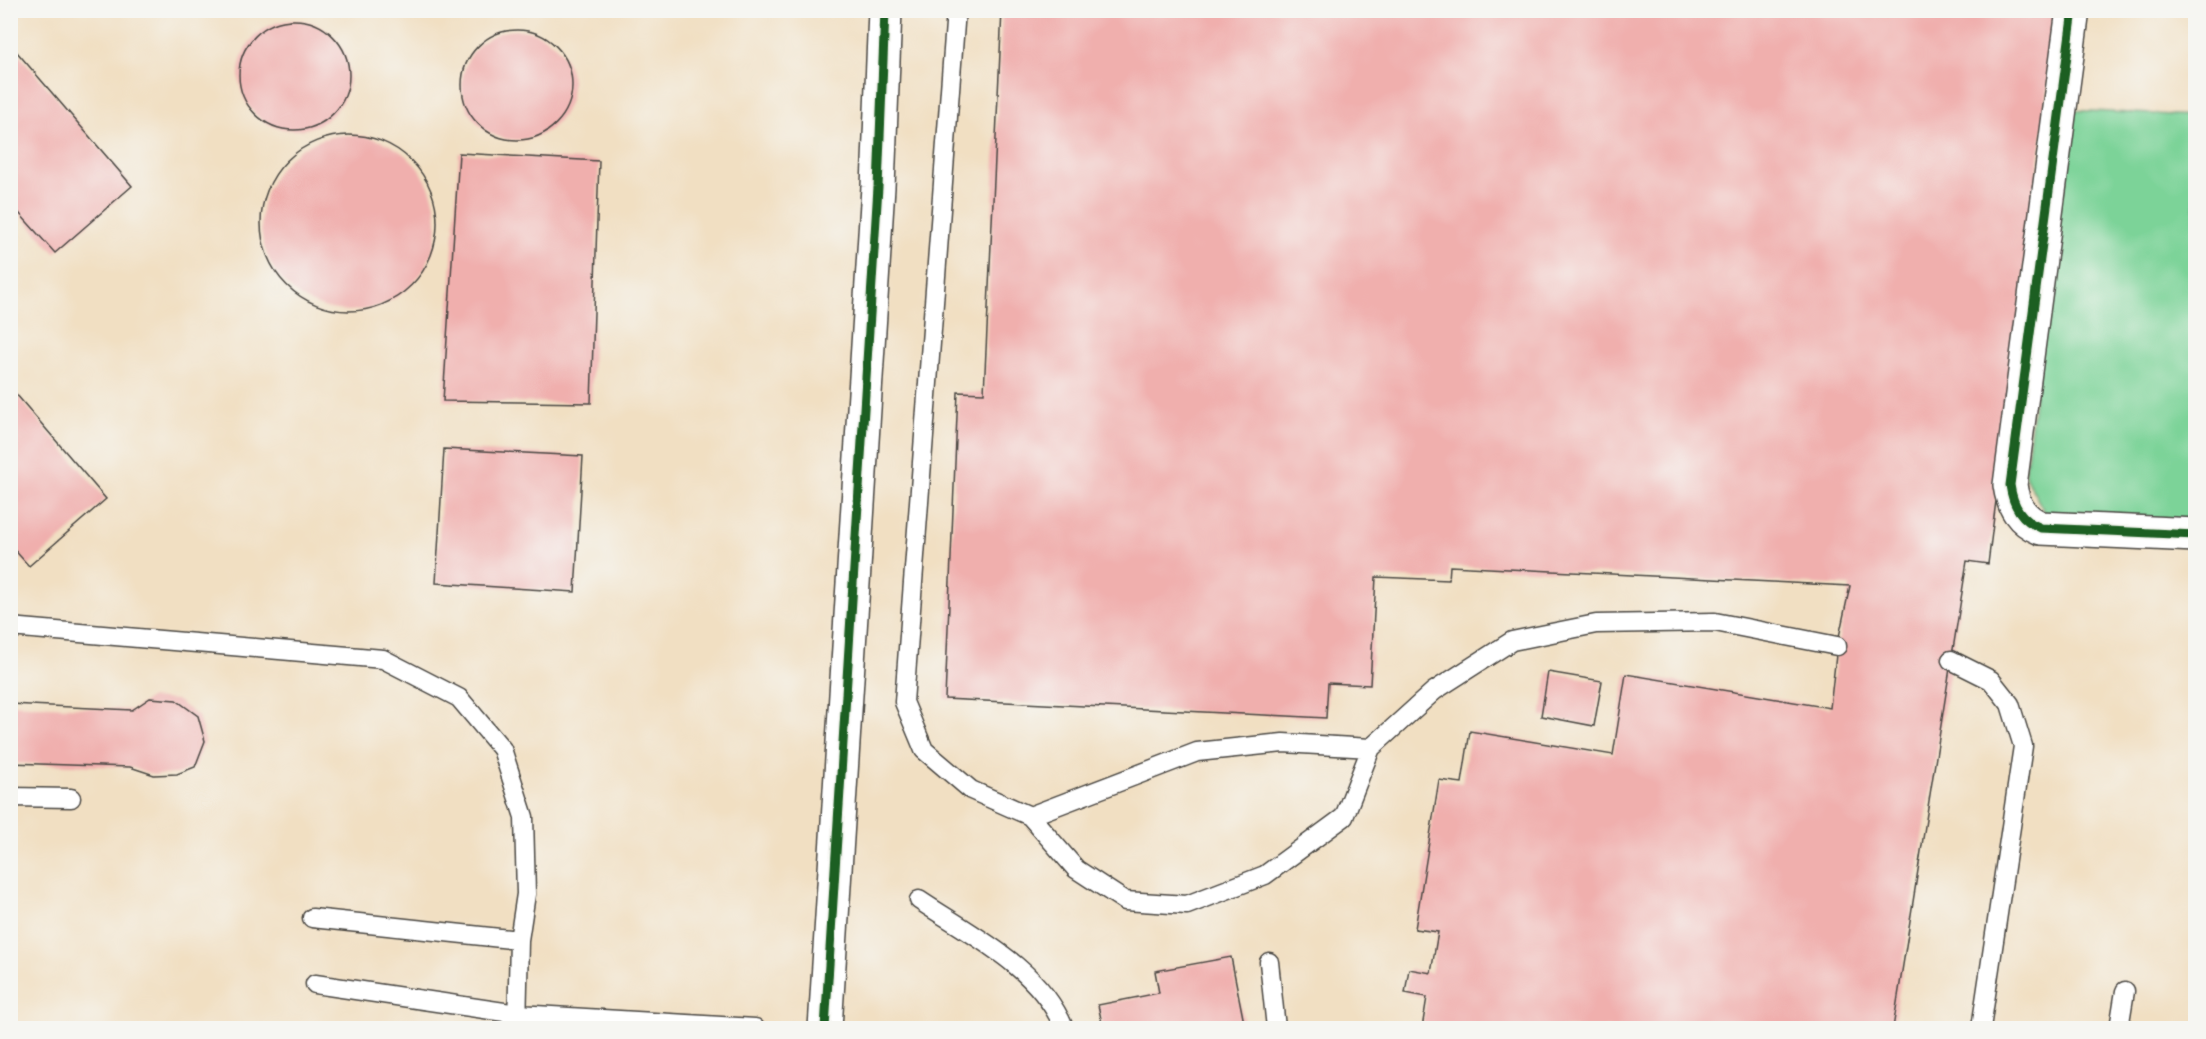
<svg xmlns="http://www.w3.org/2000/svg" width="2206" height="1039" viewBox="0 0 2206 1039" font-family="Alegreya,serif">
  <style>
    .green { fill: #7cd398; stroke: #547f62; stroke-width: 1.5 }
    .building { fill: #f0afad }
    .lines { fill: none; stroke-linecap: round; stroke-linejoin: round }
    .service-casing { stroke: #494642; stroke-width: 21 }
    .minor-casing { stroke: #494642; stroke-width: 36 }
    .service { stroke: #fff; stroke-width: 18 }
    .minor { stroke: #fff; stroke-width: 33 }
    .cycleway-casing { stroke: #f6f6f2; stroke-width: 13 }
    .cycleway { stroke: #1b5e20; stroke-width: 9 }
  </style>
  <rect width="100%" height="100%" fill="#f6f6f2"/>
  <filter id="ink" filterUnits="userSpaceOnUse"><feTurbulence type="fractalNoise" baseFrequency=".0167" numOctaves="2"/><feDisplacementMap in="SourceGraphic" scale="12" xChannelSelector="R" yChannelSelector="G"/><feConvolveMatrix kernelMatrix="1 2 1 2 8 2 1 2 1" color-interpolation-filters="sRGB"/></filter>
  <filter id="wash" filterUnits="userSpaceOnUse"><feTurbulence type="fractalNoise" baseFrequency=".008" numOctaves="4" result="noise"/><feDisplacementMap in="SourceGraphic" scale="24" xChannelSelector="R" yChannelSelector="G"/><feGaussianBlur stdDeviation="1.35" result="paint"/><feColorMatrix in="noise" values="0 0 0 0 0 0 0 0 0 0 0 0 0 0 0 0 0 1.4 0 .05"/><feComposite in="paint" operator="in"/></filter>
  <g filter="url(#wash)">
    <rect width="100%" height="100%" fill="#f1dfc2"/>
    <path class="green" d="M2069,110L2195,116V521L2045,513L2025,476Z"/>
    <g id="blocks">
      <path class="building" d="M1002,10H2058L1988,564L1967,561L1893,1028H1422L1427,997L1405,993L1409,969L1431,973L1438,932L1415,929L1439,780L1462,783L1470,731L1613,755L1626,674L1830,708L1837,646L1850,586L1450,566L1449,580L1376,577L1370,685L1328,683L1326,718L945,699L958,392L984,393Z
        M239 75a55 55 0 1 1 110 0a55 55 0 1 1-110 0Z
        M462 85a55 55 0 1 1 110 0a55 55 0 1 1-110 0Z
        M10,44L132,186L55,253L10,203Z
        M261 223a88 88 0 1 1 176 0a88 88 0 1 1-176 0Z
        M459,153L599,161L591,403L443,401Z
        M10,387L106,499L29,566L10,545Z
        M444,449L583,456L575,592L436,583Z
        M1548,672L1602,681L1594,726L1541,716Z
        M150,698L176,700L198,716L205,741L195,767L177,774L154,775L130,767L10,763V704L132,710Z
        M1231,957L1245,1028H1103L1098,1005L1159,993L1155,971Z"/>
    </g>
  </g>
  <g filter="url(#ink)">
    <use href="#blocks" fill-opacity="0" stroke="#494642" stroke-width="1.5"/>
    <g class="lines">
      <g class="service-casing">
        <path id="service" d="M956,10L904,702L924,750L971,790L1030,816L1076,869L1125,901L1187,905L1265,875L1344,817L1371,748L1434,691L1512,641L1596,624L1715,622L1837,646
          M10,627L383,659L459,698L502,749L524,817L526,894L519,940L517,1028
          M1951,660L1991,680L2010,704L2023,746L1981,1028
          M10,797L71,798
          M1030,816L1197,752L1283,743L1371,748
          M919,900C971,935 1039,967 1064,1028
          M312,918L519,940
          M1269,962L1276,1028
          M315,984L518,1014L755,1028
          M2119,1028L2125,991"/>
      </g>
      <g class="minor-casing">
        <path id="minor" d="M2073,10L2010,485C2013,506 2021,520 2041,528L2196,535
          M825,1028L878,187L885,10"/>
      </g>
      <use href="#service" class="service"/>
      <use href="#minor" class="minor"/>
      <g class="cycleway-casing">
        <path id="cycleway" d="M2073,10L2010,485C2013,506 2021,520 2041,528L2196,535
          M825,1028L878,187L885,10"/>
      </g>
      <use href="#cycleway" class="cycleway"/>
    </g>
  </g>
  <rect width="2206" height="1039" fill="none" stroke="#f6f6f2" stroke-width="36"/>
</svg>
